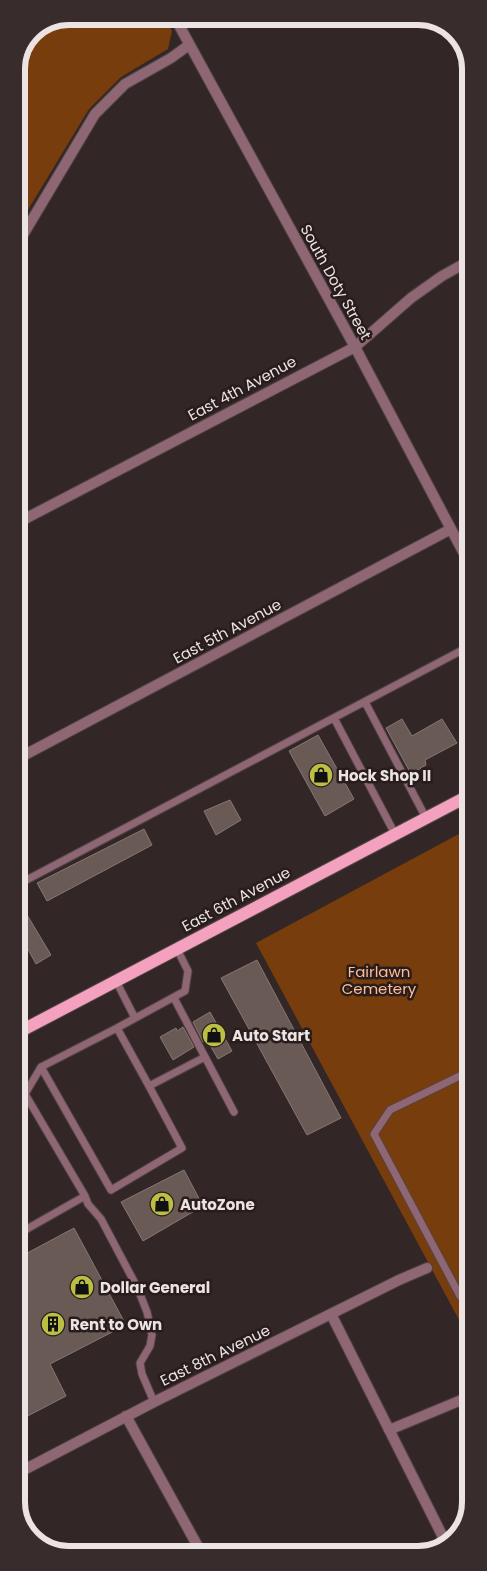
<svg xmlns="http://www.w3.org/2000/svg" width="487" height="1571" viewBox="0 0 487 1571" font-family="Poppins,sans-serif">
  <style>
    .green { fill: #783d0c }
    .building { fill: #695a56; stroke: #877773 }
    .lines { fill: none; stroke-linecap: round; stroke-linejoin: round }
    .lane-casing { stroke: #514444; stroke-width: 9 }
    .street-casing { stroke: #514444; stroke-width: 12 }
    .primary-casing { stroke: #514444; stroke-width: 14 }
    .lane { stroke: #8e6674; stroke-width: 7 }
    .street { stroke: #8e6674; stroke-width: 10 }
    .primary { stroke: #f3a1bf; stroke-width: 12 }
    .labels { text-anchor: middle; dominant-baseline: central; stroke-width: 5; stroke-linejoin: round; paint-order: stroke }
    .street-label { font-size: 15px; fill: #ece3e3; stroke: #291c1d }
    .poi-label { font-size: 15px; font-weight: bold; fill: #ece3e3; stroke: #291c1d; text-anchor: start }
    .park-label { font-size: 15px; fill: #fcbd94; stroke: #291c1d }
    .rim { fill: none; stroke: #ece3e3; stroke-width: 6 }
  </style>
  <rect width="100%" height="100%" fill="#332626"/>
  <path class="green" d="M69,16H164L172,31L168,49L121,77L89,109L17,228L16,66L32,31Z
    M470,828L471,1342L256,943Z"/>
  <path class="building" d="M402,719L412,736L442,719L457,743L425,760L426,765L411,774L386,728Z
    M318,735L354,799L325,816L289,751Z
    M230,800L241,820L216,835L204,811Z
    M144,829L152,845L47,901L37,883Z
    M17,898L51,955L36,964L17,929Z
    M257,960L341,1118L307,1135L221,978Z
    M210,1012L232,1051L218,1059L207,1040L203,1042L193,1022Z
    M183,1027L194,1047L173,1060L160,1037L176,1028L177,1031Z
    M184,1170L203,1206L143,1241L121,1202Z
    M74,1228L126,1325L50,1364L66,1396L18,1421V1258Z"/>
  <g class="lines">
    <g class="lane-casing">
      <path id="lane" d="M365,702L426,818
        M334,718L395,834
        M459,800L470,822
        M17,885L470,646
        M116,981L135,1018
        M174,998L205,1057L149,1086L117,1028L185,991L188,971L177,949
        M117,1028L41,1067L111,1190L182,1148L149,1086
        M205,1057L234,1112
        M470,1071L390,1110L374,1134L460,1296L471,1301
        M25,1094L41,1067
        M18,1098L25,1094L85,1196
        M18,1234L85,1196L88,1204L101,1219L138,1289L147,1312L152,1335L150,1346L140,1363L142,1374L154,1402"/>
    </g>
    <g class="street-casing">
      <path id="street" d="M174,16L355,347L470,565
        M469,107L466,112L467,128L469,130
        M17,245L95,114L125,84L171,58L189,45
        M17,523L355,347L411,298L442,276L469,261
        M17,759L451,529
        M331,1314L446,1543
        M126,1416L202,1554
        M389,1430L471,1396
        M18,1473L154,1402L399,1280L427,1268"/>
    </g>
    <g class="primary-casing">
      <path id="primary" d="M17,1033L470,795"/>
    </g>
    <use href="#lane" class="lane"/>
    <use href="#street" class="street"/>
    <use href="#primary" class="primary"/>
  </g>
  <defs>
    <g id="shop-disc" transform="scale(1.25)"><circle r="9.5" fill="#bbc045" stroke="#291c1d"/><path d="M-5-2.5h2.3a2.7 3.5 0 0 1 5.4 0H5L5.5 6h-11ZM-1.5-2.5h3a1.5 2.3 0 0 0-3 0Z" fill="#111"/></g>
    <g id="building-disc" transform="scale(1.25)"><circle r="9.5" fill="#bbc045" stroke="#291c1d"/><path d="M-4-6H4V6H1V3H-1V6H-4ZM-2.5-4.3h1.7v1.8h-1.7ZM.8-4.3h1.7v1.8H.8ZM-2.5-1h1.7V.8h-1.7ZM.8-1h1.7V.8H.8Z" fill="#111"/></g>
  </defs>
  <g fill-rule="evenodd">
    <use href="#shop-disc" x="321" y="775"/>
    <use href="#shop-disc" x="214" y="1035"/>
    <use href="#shop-disc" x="162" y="1204"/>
    <use href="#shop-disc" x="82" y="1287"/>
    <use href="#building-disc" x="53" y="1324"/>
  </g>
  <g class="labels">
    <g class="street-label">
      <text transform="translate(336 282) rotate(61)">South Doty Street</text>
      <text transform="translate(242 388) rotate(-28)">East 4th Avenue</text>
      <text transform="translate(227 631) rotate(-28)">East 5th Avenue</text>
      <text transform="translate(236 899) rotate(-28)">East 6th Avenue</text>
      <text transform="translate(215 1355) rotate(-26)">East 8th Avenue</text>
    </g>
    <g class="poi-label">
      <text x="338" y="775">Hock Shop II</text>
      <text x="232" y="1035">Auto Start</text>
      <text x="180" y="1204">AutoZone</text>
      <text x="100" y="1287">Dollar General</text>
      <text x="70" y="1324">Rent to Own</text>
    </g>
    <g class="park-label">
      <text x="379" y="971">Fairlawn<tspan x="379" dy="17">Cemetery</tspan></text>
    </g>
  </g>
  <path d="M0 0H487V1571H0ZM69 25H418A44 44 0 0 1 462 69V1502A44 44 0 0 1 418 1546H69A44 44 0 0 1 25 1502V69A44 44 0 0 1 69 25Z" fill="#392c2d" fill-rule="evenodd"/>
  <path class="rim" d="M69 25H418A44 44 0 0 1 462 69V1502A44 44 0 0 1 418 1546H69A44 44 0 0 1 25 1502V69A44 44 0 0 1 69 25Z"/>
</svg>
